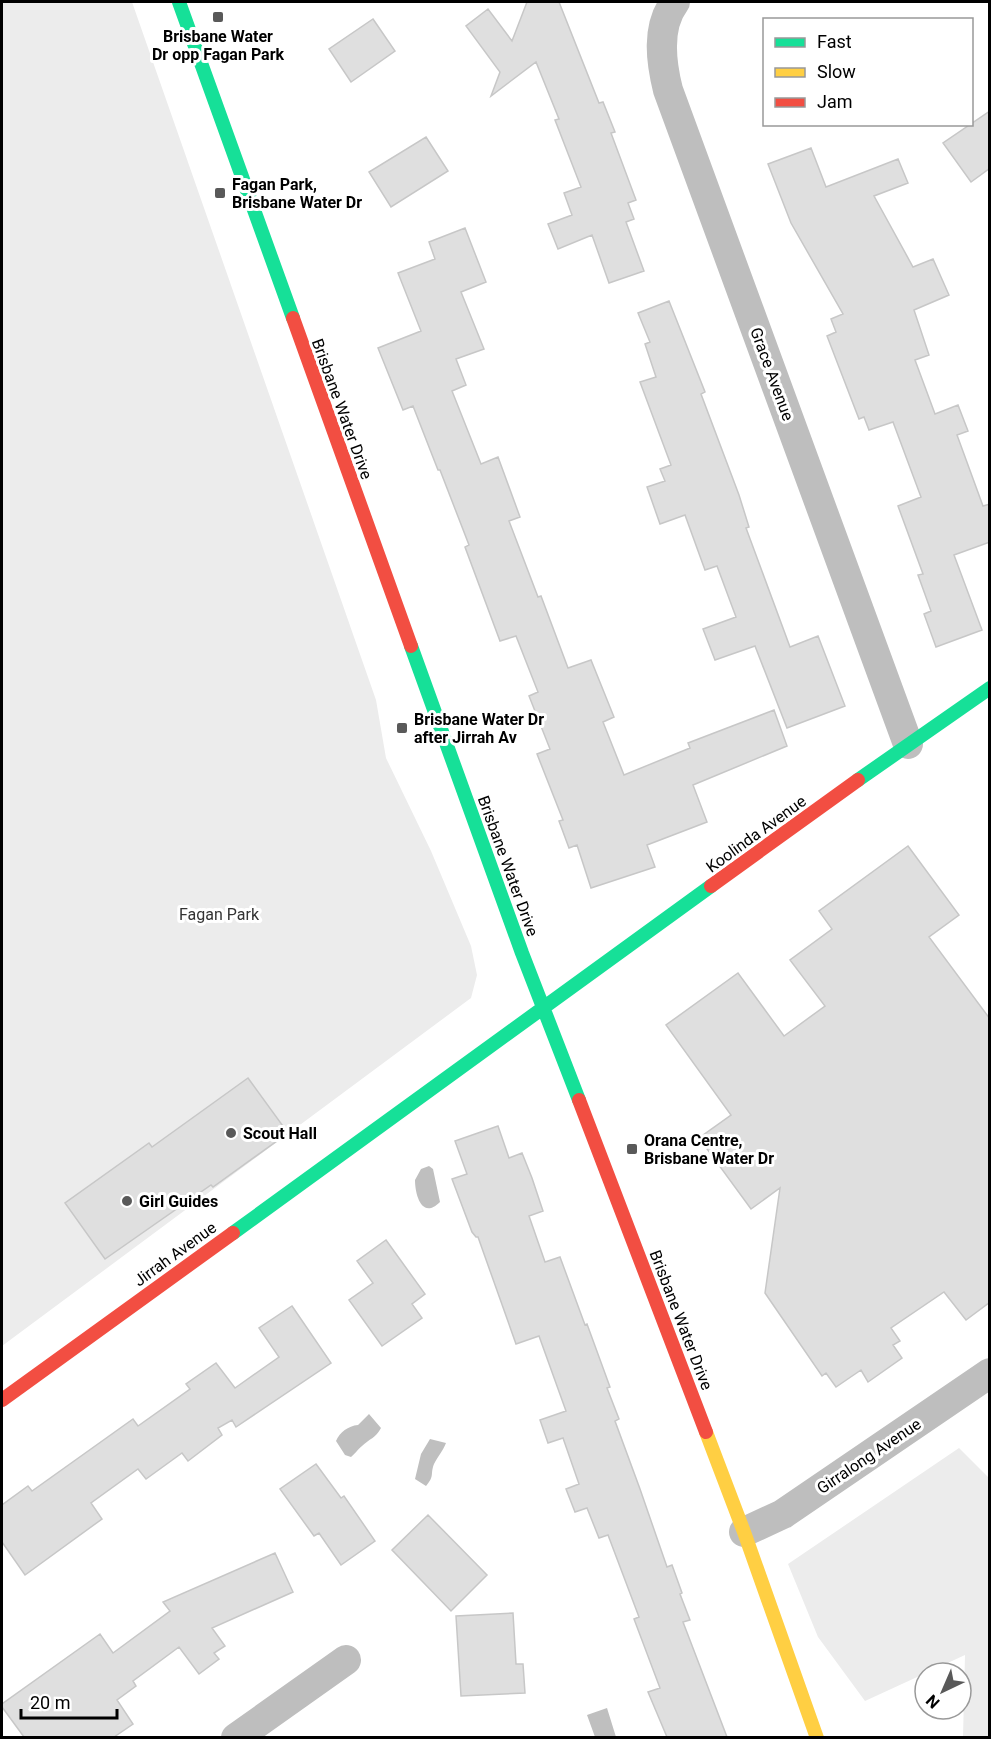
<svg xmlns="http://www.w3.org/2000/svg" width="991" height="1739" viewBox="0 0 991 1739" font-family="Roboto,sans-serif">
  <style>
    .green { fill: #ececec }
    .water { fill: #bfbfbf }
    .building { fill: #dfdfdf; stroke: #c7c7c7; stroke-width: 1.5 }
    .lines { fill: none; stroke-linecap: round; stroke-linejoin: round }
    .street { stroke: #bebebe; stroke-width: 30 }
    .fast { stroke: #16e098; stroke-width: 14 }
    .slow { stroke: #ffcf43; stroke-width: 14 }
    .jam { stroke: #f24e42; stroke-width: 14 }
    .poi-dot { fill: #595959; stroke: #fff; stroke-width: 2 }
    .labels { text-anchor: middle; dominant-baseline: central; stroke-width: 6; stroke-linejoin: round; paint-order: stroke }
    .poi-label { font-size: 16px; font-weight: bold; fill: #000; stroke: #fff; text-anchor: start }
    .street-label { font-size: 16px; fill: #000; stroke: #fff }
    .park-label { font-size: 16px; fill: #333; stroke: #fff }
  </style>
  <rect width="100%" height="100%" fill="#fff"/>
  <path class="green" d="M2,2H132L376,700L386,758L431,851L471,946L477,975L471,998L2,1346Z
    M959,1448L989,1478V1737H963L965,1655L865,1701L818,1637L788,1564Z"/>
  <path class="water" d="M429,1166L433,1169L440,1202C422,1220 415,1195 415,1180L421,1169Z
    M369,1414L381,1428C376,1438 369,1439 362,1446C357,1450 355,1454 351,1457L345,1455L336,1441C340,1432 348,1426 358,1425Z
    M430,1439L446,1443C443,1451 438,1456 434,1464C430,1474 435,1476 426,1486L415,1479L421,1454Z
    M607,1708L616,1737H595L587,1715Z"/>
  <path class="building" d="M527,2H559L599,103L603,102L615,132L611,133L636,200L628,203L634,219L626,222L644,271L609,283L592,235L558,249L548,224L572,215L564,193L581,187L555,120L559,119L536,62L491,96L500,72L466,26L488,9L512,41Z
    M373,19L395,51L351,82L329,49Z
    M990,111V168L971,182L943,143Z
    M426,137L448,171L391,207L369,172Z
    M811,148L826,187L898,159L908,183L874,196L913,267L933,259L949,295L914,310L929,355L915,360L935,414L958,405L968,431L957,435L983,506L990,504V542L954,555L982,630L936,647L924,614L931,611L918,575L923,574L898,506L921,497L893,422L869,430L864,417L859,419L827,336L836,332L831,319L843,314L791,223L768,164Z
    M465,228L486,282L461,292L484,349L456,359L466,385L452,391L481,464L498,457L520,517L509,521L538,597L541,596L568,668L591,660L614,717L603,722L624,775L690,748L688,743L774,710L787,746L693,785L707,822L647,845L655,867L591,888L577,845L569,848L559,821L563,820L537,754L550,749L529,696L538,692L516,636L500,641L465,547L469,545L440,470H438L413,406L403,410L378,348L421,331L398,273L435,259L429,242Z
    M669,301L705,392L701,394L739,495L749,527L746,528L790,647L818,636L845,706L787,728L755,646L715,660L703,629L736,617L717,566L705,570L685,515L660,524L647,487L665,481L660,469L671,465L640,382L656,377L645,344L650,342L638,313Z
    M908,846L959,915L929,937L990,1019V1302L966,1320L944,1292L891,1328L900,1341L893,1345L902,1358L868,1382L861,1370L836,1387L826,1373L822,1376L765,1293L780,1188L751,1209L699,1138L731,1115L666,1025L738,973L784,1036L825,1006L790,960L832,929L819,911Z
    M248,1078L288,1133L213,1187L211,1185L105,1259L65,1203L149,1143L152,1147Z
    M498,1126L509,1158L522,1153L532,1178L543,1211L529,1216L545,1262L560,1257L585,1325L587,1324L610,1387L607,1388L619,1419L615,1421L640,1489L667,1567L672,1565L682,1593L680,1594L690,1620L683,1622L727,1737H667L648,1692L660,1688L634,1619L639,1617L608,1535L599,1538L587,1508L575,1512L566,1489L579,1484L563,1438L548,1443L540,1420L566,1411L539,1336L516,1344L478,1237H476L472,1232L452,1179L467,1174L455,1141Z
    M386,1240L425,1294L412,1304L422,1318L382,1346L349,1300L373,1283L357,1261Z
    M292,1306L331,1363L236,1427L232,1420L218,1428L222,1435L188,1461L182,1453L146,1479L138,1469L91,1503L102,1519L25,1575L2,1542V1505L28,1486L32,1491L133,1419L138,1426L190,1389L186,1384L216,1363L235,1388L279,1357L259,1328Z
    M316,1464L341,1498L344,1496L375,1541L341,1565L319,1533L314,1536L280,1489Z
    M428,1515L487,1575L451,1611L392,1550Z
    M275,1553L293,1592L212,1628L225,1646L214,1653L219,1659L199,1674L179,1647L133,1681L136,1686L117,1700L133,1724L114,1737H24L2,1707V1704L100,1634L113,1653L170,1611L163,1602Z
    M513,1613L516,1664H523L525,1693L461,1696L456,1616Z"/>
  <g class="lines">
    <path class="street" d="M675,2C656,27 661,62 668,90L908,744
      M744,1532L783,1514L990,1373
      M236,1738L346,1660"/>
    <path class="fast" d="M179,2L293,318
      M411,646L522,953L579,1100
      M858,780L990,688
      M233,1233L711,886"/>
    <path class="slow" d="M706,1432L744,1532L817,1738"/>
    <path class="jam" d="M293,318L411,646
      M711,886L858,780
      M579,1100L706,1432
      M2,1400L233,1233"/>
  </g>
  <g class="poi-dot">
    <rect x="212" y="11" width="12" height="12" rx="3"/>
    <rect x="214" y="187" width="12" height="12" rx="3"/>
    <rect x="396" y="722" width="12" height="12" rx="3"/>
    <circle cx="231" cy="1133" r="6"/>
    <rect x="626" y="1143" width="12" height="12" rx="3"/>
    <circle cx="127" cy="1201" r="6"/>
  </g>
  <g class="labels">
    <g class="poi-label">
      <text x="218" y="36" text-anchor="middle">Brisbane Water<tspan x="218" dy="18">Dr opp Fagan Park</tspan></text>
      <text x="232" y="184">Fagan Park,<tspan x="232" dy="18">Brisbane Water Dr</tspan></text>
      <text x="414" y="719">Brisbane Water Dr<tspan x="414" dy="18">after Jirrah Av</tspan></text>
      <text x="243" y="1133">Scout Hall</text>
      <text x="644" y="1140">Orana Centre,<tspan x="644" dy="18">Brisbane Water Dr</tspan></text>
      <text x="139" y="1201">Girl Guides</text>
    </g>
    <g class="street-label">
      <text transform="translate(772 374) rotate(70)">Grace Avenue</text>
      <text transform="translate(342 409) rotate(70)">Brisbane Water Drive</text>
      <text transform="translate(756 834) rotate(-36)">Koolinda Avenue</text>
      <text transform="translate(508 866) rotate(70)">Brisbane Water Drive</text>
      <text transform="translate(175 1254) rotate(-36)">Jirrah Avenue</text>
      <text transform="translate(681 1320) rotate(69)">Brisbane Water Drive</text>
      <text transform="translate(869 1456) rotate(-34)">Girralong Avenue</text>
    </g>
    <g class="park-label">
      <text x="219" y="914">Fagan Park</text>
    </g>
  </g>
  <rect width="991" height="1739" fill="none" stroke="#000000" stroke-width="6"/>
  <rect x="763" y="18" width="210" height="108" fill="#ffffff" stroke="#999999" stroke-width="1.5"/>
  <rect x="775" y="38" width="30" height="9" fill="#16e098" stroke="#999999" stroke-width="1.5"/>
  <text x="817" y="48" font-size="18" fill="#000000">Fast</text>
  <rect x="775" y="68" width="30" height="9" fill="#ffcf43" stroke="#999999" stroke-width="1.5"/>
  <text x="817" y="78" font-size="18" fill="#000000">Slow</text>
  <rect x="775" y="98" width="30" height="9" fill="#f24e42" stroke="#999999" stroke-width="1.5"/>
  <text x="817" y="108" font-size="18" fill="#000000">Jam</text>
  <g transform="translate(943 1691) rotate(224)"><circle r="28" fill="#ffffff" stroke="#999999" stroke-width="1.5"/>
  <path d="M0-4.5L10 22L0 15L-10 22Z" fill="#595959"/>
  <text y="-9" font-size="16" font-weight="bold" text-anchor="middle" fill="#000000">N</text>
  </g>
  <path d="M21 1709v9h96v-9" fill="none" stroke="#000000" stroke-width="3"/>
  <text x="30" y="1709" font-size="18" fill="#000000" stroke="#ffffff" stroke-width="4.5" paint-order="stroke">20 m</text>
</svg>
